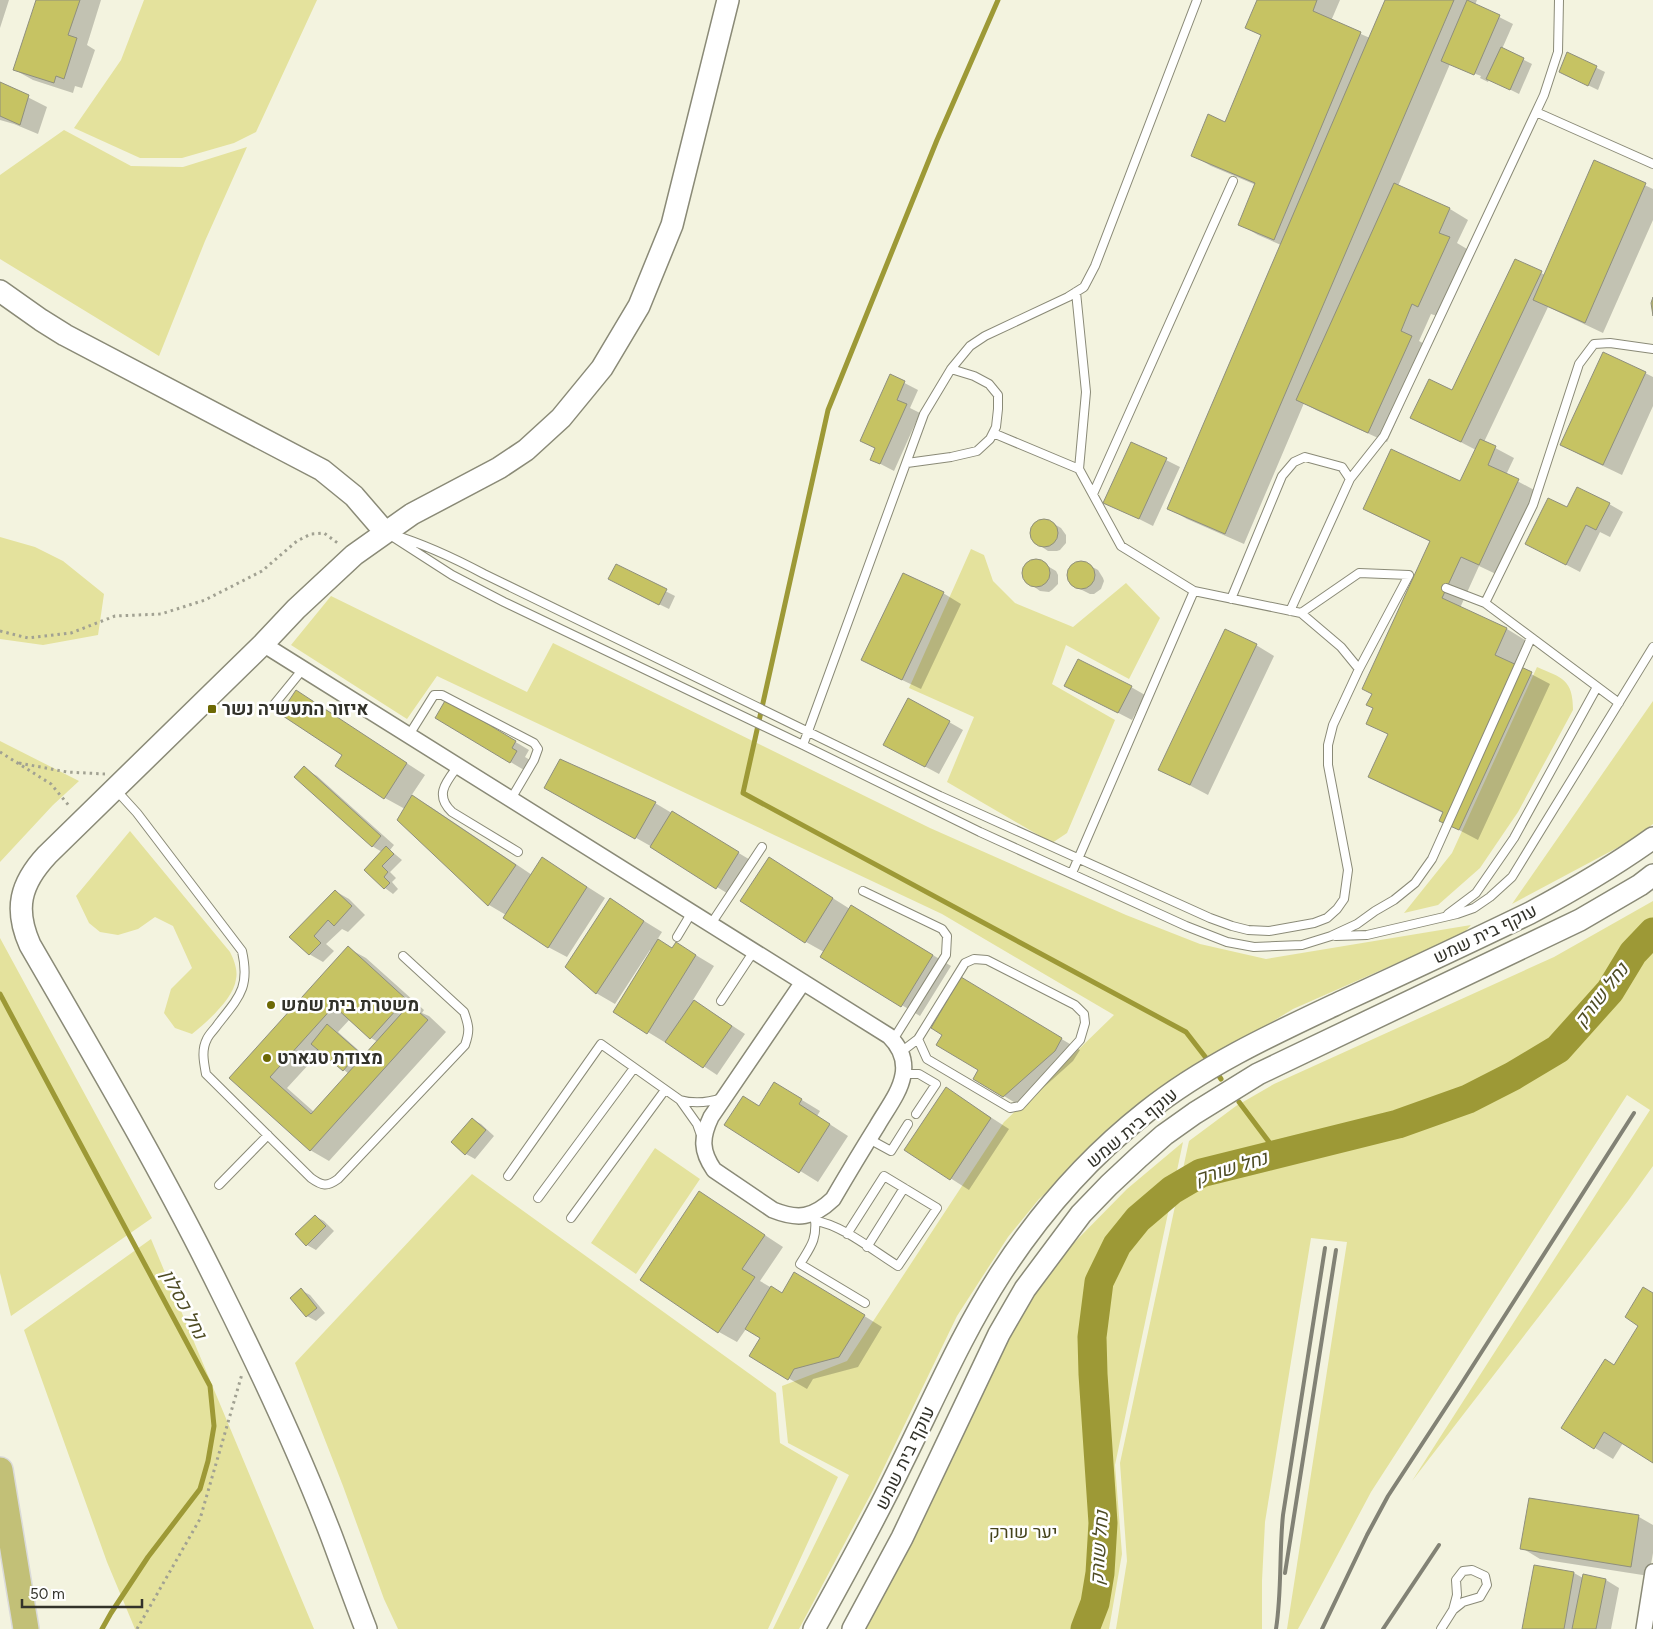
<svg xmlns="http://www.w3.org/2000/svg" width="1653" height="1629" viewBox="0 0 1653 1629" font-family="Figtree,Heebo,sans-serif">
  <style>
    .green { fill: #e4e29d }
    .shadow { fill: #0003; fill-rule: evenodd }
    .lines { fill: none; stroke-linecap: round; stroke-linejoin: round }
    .stream { stroke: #9d9936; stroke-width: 5 }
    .river { stroke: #9d9936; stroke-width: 29 }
    .building { fill: #c6c363; stroke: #8f8f7d }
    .service-casing { stroke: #8a8a77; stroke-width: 10 }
    .minor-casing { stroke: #8a8a77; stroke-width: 18 }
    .secondary-casing { stroke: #8a8a77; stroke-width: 24 }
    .trunk-casing { stroke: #dadad9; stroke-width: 28 }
    .path { stroke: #a1a192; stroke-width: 3; stroke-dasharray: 2.5 4; stroke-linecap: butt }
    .service { stroke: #fff; stroke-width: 8 }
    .minor { stroke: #fff; stroke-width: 15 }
    .secondary { stroke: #fff; stroke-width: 21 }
    .trunk { stroke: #c2c077; stroke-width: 25 }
    .rail { stroke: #828275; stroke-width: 4 }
    .poi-dot { fill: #6d6904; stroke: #fff; stroke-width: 2 }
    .labels { text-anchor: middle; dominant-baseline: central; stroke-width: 5; stroke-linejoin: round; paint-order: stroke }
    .poi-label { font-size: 18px; font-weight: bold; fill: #32322a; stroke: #fff; text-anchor: start }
    .street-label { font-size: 18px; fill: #32322a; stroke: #fff }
    .park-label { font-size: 18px; fill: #45431b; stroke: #fff }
    .water-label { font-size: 19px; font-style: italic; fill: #4e4c24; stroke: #fff }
  </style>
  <rect width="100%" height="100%" fill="#f3f3df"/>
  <path class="green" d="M144,0H317L256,132L234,143L182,158H140L74,128L121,60Z
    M64,130L131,166L183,167L247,147L205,241L159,356L0,259V175Z
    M0,537L35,547L63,561L104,594L98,635L43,645L0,639Z
    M971,549L984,555L993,581L1015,603L1073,627L1126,583L1160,618L1129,679L1066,645L1052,684L1115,720L1067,833L1052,843L947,782L974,717L909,688Z
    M331,596L527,692L553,643L930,828L1126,915L1200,944L1266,959L1471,925L1463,934L1293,1009L1188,1073L1111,1133L1039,1199L1008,1237L957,1316L874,1488L799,1629H773L849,1475L788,1443L782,1386L847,1361L1004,1122L1114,1015L942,914L437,676L407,719L291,645Z
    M1537,667C1562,678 1573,679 1573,710L1518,812L1480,868L1438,905L1404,913L1452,853Z
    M1653,701V824L1630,841L1512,904Z
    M0,741L79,781L53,805L0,862Z
    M130,831L230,952C234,960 238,970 236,979C234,998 207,1022 192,1034L175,1028L164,1013L171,989L192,968L173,926L155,917L138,929L118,935L100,932L89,923L76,896Z
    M1653,901V1166L1628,1201L1412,1481L1650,1110L1627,1095L1371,1492L1298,1629H1287L1347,1242L1311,1238L1265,1522L1262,1581V1629H1116L1127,1561L1120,1463L1189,1141L1236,1106L1274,1084L1554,957Z
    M0,938L152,1218L11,1316L0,1273Z
    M1183,1142L1115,1465L1122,1554L1109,1629H863L950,1462L1002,1341L1064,1253L1127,1189Z
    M655,1148L700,1179L636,1274L591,1243Z
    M472,1174L776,1393L780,1443L838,1477L768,1629H398L384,1599L343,1486L295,1363Z
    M151,1239L314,1629H135L107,1562L24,1330Z"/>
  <path class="shadow" d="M0,0H9L0,28Z
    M37,0H101L87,45L95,50L82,88L75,86L73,93L33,80L15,70Z
    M1258,0H1340L1331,21L1370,38L1387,0H1477L1475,5L1513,24L1502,49L1532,64L1519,94L1489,79L1488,82L1480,78L1481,76L1450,64L1398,186L1450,209L1468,220L1457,243L1467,249L1437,316L1431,314L1419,341L1430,347L1387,442L1316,410L1304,403L1244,544L1187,519L1168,508L1281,245L1258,235L1239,224L1256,185L1211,166L1192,155L1226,123L1262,36L1247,28Z
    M1568,54L1605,72L1598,90L1569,76Z
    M0,83L47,107L38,134L14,124L0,120Z
    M1595,162L1653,189V220L1603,333L1548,307L1484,442L1514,458L1506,475L1536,491L1498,575L1479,566L1460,608L1507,629L1525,640L1514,665L1550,684L1478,840L1440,820L1443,813L1388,787L1370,777L1389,735L1367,723L1375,708L1431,542L1383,519L1364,509L1460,483L1476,450L1412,417L1453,392L1516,260L1545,275Z
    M1645,373L1653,377V406L1622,475L1580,455L1562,445Z
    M891,376L918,390L910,408L920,413L894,471L871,459L876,449L862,441Z
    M1166,460L1180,467L1153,526L1105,502Z
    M1609,504L1623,512L1610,537L1600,532L1580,572L1540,551L1567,509Z
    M1043,520L1051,522L1061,528L1066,535V543L1060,550L1057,551H1048L1032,540L1031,536L1032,527L1039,521Z
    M1031,561H1039L1056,571L1058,575V584L1052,590L1049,592L1040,591L1025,580L1023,571L1027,564Z
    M1080,562L1089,565L1098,570L1103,578L1104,581L1101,589L1094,594H1090L1072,585L1068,578V574L1072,566Z
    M616,566L675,596L669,609L618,584Z
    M943,593L961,604L921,689L881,670Z
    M1256,645L1274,656L1208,795L1159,769Z
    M1066,686L1131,687L1145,695L1132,720Z
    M296,692L425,775L411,796L431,807L532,875L561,870L605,898L567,957L548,947L506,915L489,905L405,809L385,798L344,754Z
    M446,701L529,750L525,757L530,760L524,770L436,718Z
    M949,722L963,730L939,774L898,752Z
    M560,761L655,803L752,861L730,895L654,848L546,787Z
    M304,768L317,776L394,845L390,850L402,860L390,872L396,878L392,882L398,889L393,894L385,888L365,869L382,852L372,846Z
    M769,858L850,909L870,917L951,966L920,1016L822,957L824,952L806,942Z
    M335,891L349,899L365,915L348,932L342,929L326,944L334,951L323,962L309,954L291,937Z
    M610,900L662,932L657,940L673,949L694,954L714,966L693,1000L745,1034L717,1075L667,1042L666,1043L615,1012L652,951L650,950L615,1004L596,993Z
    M348,948L366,958L424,1010L422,1013L429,1016L446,1032L329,1161L310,1150L231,1078ZM350,1019L371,1038L378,1042L365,1056L338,1032ZM321,1051L349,1074L314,1112L287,1088Z
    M961,979L1080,1050L1073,1061L1022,1107L974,1078L980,1069L943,1034Z
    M792,1094L820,1111L817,1116L848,1136L818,1182L726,1125L759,1107Z
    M964,1100L1009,1129L969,1190L906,1150Z
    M472,1119L481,1124L494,1136L475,1159L466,1154Z
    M699,1192L783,1247L760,1281L782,1294L813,1284L882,1327L858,1367L813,1379L807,1389L788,1378L761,1338L746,1329L737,1342L719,1332Z
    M315,1216L324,1221L334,1231L316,1250L307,1245Z
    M301,1290L310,1295L325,1313L316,1321L307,1316Z
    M1653,1294V1462L1623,1443L1613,1459L1595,1448L1614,1366L1640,1325Z
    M1639,1517L1653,1525V1553L1649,1576L1540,1559L1522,1548Z
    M1574,1573L1583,1578L1606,1580L1619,1588L1611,1629H1524Z"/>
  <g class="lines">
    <path class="stream" d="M998,0L937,140L828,410L743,793L1186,1032L1210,1063
      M1653,932V931
      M0,994L210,1386L214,1426L208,1461L200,1489L148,1557L111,1613L102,1629
      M1215,1070L1221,1079
      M1239,1102L1278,1154"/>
    <path class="river" d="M1085,1629L1095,1603L1100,1573L1103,1523L1093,1374L1092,1337L1099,1282L1117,1245L1138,1219L1172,1190L1201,1173L1398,1124L1468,1099L1513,1076L1558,1049L1610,991L1633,953L1653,932"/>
  </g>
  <path class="building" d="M36,0H80L68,35L77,38L64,79L56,76L54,83L13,70Z
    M1257,0H1317L1313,11L1361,32L1274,240L1238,225L1255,183L1191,156L1208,114L1225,122L1261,35L1245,28Z
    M1385,0H1454L1225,534L1167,509Z
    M1467,0L1500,15L1474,75L1441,61Z
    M1501,47L1524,58L1510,90L1486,79Z
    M1567,52L1597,66L1588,86L1559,72Z
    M0,82L29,95L20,125L0,116Z
    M1594,160L1646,183L1585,323L1533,300Z
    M1394,183L1450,208L1439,233L1450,237L1418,307L1412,304L1401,331L1412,336L1368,433L1296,400Z
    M1515,259L1542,271L1461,442L1410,418L1429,379L1452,390Z
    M1653,297V316L1651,303Z
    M1603,352L1646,372L1603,465L1560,445Z
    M890,374L905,381L897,400L907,404L880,464L870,460L875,448L860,441Z
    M1480,439L1496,446L1488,465L1519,479L1479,565L1461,557L1442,598L1507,628L1495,655L1532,672L1459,830L1439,821L1443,812L1368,777L1388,734L1366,724L1373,708L1366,705L1372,694L1362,689L1430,541L1363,509L1391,449L1460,481Z
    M1131,442L1167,458L1139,519L1103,503Z
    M1577,487L1610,503L1596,530L1586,525L1566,565L1525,544L1548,498L1567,507Z
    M1030 533a14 14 0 1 1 28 0a14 14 0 1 1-28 0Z
    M1022 573a14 14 0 1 1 28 0a14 14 0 1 1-28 0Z
    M1067 575a14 14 0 1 1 28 0a14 14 0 1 1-28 0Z
    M616,564L667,589L659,605L608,579Z
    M903,573L944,592L902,680L861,660Z
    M1225,629L1257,644L1190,785L1158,770Z
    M1078,659L1132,686L1118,713L1064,686Z
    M296,690L407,763L384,799L335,766L342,755L280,714Z
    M908,698L950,721L925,767L883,745Z
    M446,699L516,741L512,748L517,751L510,763L435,718Z
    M560,759L656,802L635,839L544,788Z
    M304,766L381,836L372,847L294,777Z
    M412,795L516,865L488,906L397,820Z
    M672,811L739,852L716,889L650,847Z
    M386,846L394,854L382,866L388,872L384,877L390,883L384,889L364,870Z
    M542,857L587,887L548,948L503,918Z
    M769,857L833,898L805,943L740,901Z
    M335,890L352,906L334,926L328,920L314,936L321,943L309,955L289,937Z
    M610,898L644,921L596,994L565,967Z
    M851,905L933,955L901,1007L820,957Z
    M658,939L672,948L676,942L696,955L647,1034L613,1012Z
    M348,946L406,999L370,1039L334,1006L270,1077L311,1114L410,1004L428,1020L310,1151L229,1078Z
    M961,977L1062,1038L1055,1051L1003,1097L973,1079L978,1070L936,1045L942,1035L931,1028Z
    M694,1000L732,1026L703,1068L665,1042Z
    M327,1024L359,1052L343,1071L311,1044Z
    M774,1082L802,1099L799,1104L830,1124L799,1173L724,1125L743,1096L759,1106Z
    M946,1087L991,1118L950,1180L904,1150Z
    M472,1118L486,1130L465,1155L451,1142Z
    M699,1191L765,1235L742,1269L755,1277L718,1333L640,1280Z
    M315,1215L326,1226L306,1246L295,1234Z
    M794,1272L865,1315L839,1357L794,1369L788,1380L749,1356L760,1338L745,1329L771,1286L782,1293Z
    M1643,1287L1653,1293V1463L1604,1432L1594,1449L1561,1428L1605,1359L1614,1365L1638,1326L1625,1317Z
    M301,1288L317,1308L306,1317L290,1298Z
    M1529,1498L1639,1515L1631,1567L1520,1549Z
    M1534,1565L1574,1572L1564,1629H1522Z
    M1583,1574L1606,1579L1596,1629H1572Z"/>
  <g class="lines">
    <g class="service-casing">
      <path id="service" d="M1536,112L1653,164
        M1076,292L1086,392L1079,469
        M993,433L1079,469L1121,546L1194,591L1301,613L1341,647L1359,669
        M907,463L951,457L977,451L990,439L996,427L998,409V395L989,384L974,376L951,369
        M1350,479L1384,436L1544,95L1558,52L1559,0
        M1093,494L1233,181
        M391,534C424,544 454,558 484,574L940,796L1210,918L1232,926L1248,930L1269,931L1314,923L1327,918L1337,909L1344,899L1348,870L1328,765V745L1333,725L1359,669L1409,575L1359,573L1301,613
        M393,537L452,575L504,602L803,745L980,832L1186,926L1227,942L1254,947L1276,946L1302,945L1331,936L1357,924L1375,911L1394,900L1415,883L1432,859L1531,638
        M1446,588L1485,603L1619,703
        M1231,599L1282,476L1294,462L1305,457L1342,467L1350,479L1290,611
        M1485,603L1533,505L1579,364L1594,344L1610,343L1653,349
        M272,707L303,669
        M409,735L434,695H442L534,743L538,749L534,760L511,799
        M803,745L924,414L951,369L970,346L985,336L1068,297L1084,287L1095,266L1197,0
        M458,766C446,782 434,795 452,812L518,852
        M116,790L137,813L242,951C250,987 240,996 218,1024C215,1029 209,1034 207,1039C201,1050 204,1063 206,1074L311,1178C322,1186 327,1187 338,1179L465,1045C470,1031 469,1026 464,1012L403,956
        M1072,873L1194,591
        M863,891L942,929L947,936L946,955L893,1040
        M1448,914L1476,893L1514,838L1597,687
        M711,924L762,847
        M1336,936L1367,935L1457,914L1474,908L1490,897L1512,877L1653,647
        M677,937L692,912
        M974,959L987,960L1075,1005L1084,1014L1085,1023L1080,1040L1020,1106L1010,1108L927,1059L918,1039L965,963Z
        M721,1001L754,951
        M901,1052L918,1039
        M903,1074H919L936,1084L916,1114
        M680,1100C694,1104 707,1103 722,1098
        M869,1139L891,1151L908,1124
        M508,1176L601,1044L680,1100L697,1124L702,1138
        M219,1185L268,1135
        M538,1198L634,1068
        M571,1218L665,1090
        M815,1218C817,1240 811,1246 800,1264L865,1303
        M815,1221C841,1224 875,1252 898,1266L937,1208L884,1176L847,1234
        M867,1247L904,1188
        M1441,1629L1453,1610L1457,1595L1456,1580L1463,1571L1472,1570L1485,1576L1487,1585L1480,1597L1463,1602L1453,1610"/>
    </g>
    <g class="minor-casing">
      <path id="minor" d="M263,644L889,1036C900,1047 906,1059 903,1075C900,1093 886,1110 877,1126C862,1150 847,1175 833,1199C813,1218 798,1220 773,1210L714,1170C701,1151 701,1138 711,1117L803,982
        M1644,1629L1653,1572"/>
    </g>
    <g class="secondary-casing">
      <path id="secondary" d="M0,291L41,320L65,335L322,470L354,496L385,532
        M366,1629C354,1598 343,1567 331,1535C299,1452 261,1371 221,1291C163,1173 96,1059 30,945C14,909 20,884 47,855L263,644L296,609L354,555L412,514L499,468L526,450L561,418L602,368L639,306L672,225L728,0
        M814,1629C844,1575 874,1521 901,1465C933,1401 962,1333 1001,1273C1040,1213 1089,1157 1146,1112C1205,1065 1275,1033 1343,1001C1406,972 1468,943 1530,913C1573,890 1614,866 1653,838
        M853,1629L902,1538L999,1334L1025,1289L1081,1214L1109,1185L1139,1157L1164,1135L1195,1113L1258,1074L1580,920L1640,885L1653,875"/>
    </g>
    <g class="trunk-casing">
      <path id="trunk" d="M0,1470L26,1629"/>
    </g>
    <path class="path" d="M0,631L28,638L71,633L115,616L161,614L205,600L262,571L297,541L311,534L324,533L339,544
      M0,752L51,784L70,807
      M19,763L67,772L105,774
      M137,1629L200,1519L242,1374"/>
    <use href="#service" class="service"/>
    <use href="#minor" class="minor"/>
    <use href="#secondary" class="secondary"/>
    <use href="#trunk" class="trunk"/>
    <path class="rail" d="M1285,1573L1336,1250
      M1276,1629C1282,1591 1279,1553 1283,1515L1325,1248
      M1322,1629L1367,1535L1388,1496L1458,1389L1634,1113
      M1383,1629L1439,1545"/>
  </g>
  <g class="poi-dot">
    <rect x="207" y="704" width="10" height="10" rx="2.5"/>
    <circle cx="271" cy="1005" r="5"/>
    <circle cx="267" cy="1058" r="5"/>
  </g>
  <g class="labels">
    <g class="poi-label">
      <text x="222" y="709">איזור התעשיה נשר</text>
      <text x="281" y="1005">משטרת בית שמש</text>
      <text x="277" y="1058">מצודת טגארט</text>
    </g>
    <g class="street-label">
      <text transform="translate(1485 934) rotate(-26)">עוקף בית שמש</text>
      <text transform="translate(1132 1128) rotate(-40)">עוקף בית שמש</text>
      <text transform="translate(905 1458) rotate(-64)">עוקף בית שמש</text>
    </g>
    <g class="park-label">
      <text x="1023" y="1532">יער שורק</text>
    </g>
    <g class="water-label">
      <text transform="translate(1601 995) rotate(-52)">נחל שורק</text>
      <text transform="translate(1231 1168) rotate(-17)">נחל שורק</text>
      <text transform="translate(184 1304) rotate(62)">נחל כסלון</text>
      <text transform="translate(1099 1548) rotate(-86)">נחל שורק</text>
    </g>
  </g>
  <path d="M22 1599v8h120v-8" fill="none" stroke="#32322a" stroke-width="2.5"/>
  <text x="30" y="1599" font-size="15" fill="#32322a" stroke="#ffffff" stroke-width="4" paint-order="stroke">50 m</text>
</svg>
